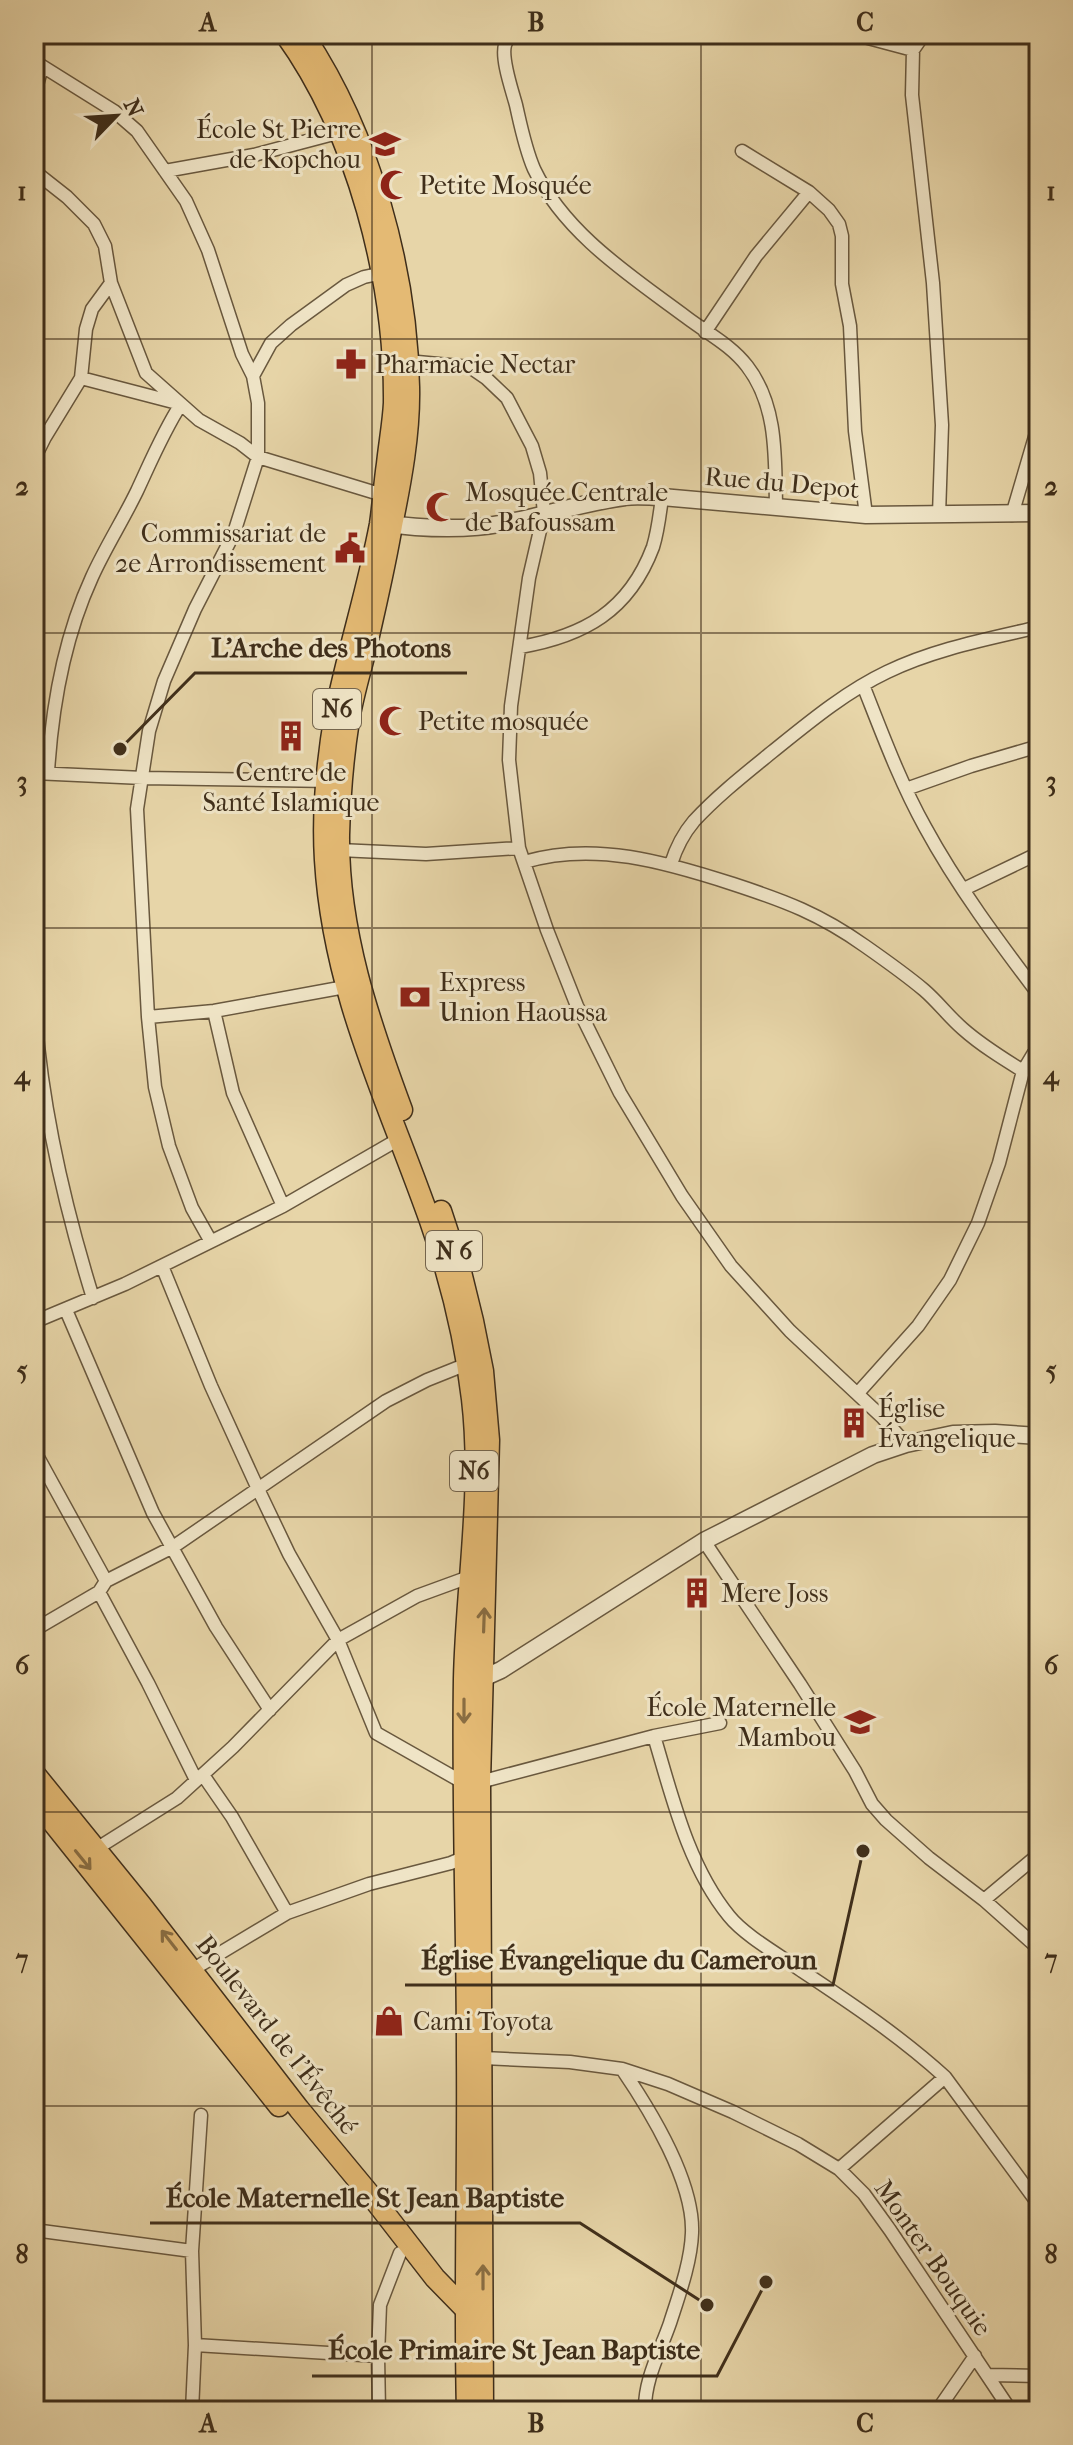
<svg xmlns="http://www.w3.org/2000/svg" width="1073" height="2445" viewBox="0 0 1073 2445" font-family="'IM FELL French Canon',serif">
  <style>
    .lines { fill: none; stroke-linecap: round; stroke-linejoin: round }
    .minor-casing { stroke: #69583e; stroke-width: 15 }
    .tertiary-casing { stroke: #69583e; stroke-width: 19 }
    .primary-casing { stroke: #3f2e1a; stroke-width: 23 }
    .trunk-casing { stroke: #3f2e1a; stroke-width: 23 }
    .minor { stroke: #efe4c6; stroke-width: 12 }
    .tertiary { stroke: #efe4c6; stroke-width: 16 }
    .primary { stroke: #e4ba74; stroke-width: 20 }
    .trunk { stroke: #e4ba74; stroke-width: 20 }
    .oneway { stroke: #896d42 }
    .grid { fill: none; stroke: #3f2e1a; stroke-width: 2; stroke-opacity: 0.55 }
    .labels { text-anchor: middle; dominant-baseline: central; stroke-width: 6; stroke-linejoin: round; paint-order: stroke }
    .shield { fill: #efe4c6; stroke: #74654e; stroke-width: 2 }
    .shield-label { font-size: 24px; font-weight: bold; fill: #3f2e1a }
    .poi-label { font-size: 26px; fill: #3f2e1a; stroke: #efe4c6; text-anchor: start }
    .street-label { font-size: 26px; fill: #3f2e1a; stroke: #efe4c6 }
    .leader { fill: none; stroke: #3f2e1a; stroke-width: 3 }
    .callout-dot { fill: #3f2e1a; stroke: #efe4c6; stroke-width: 3 }
    .callout-label { font-size: 28px; text-anchor: middle; font-weight: bold; fill: #3f2e1a; stroke: #efe4c6; stroke-width: 6; stroke-linejoin: round; paint-order: stroke }
    .neatline { fill: none; stroke: #3f2e1a; stroke-width: 3 }
    .grid-label { font-size: 26px; text-anchor: middle; font-weight: bold; fill: #3f2e1a }
  </style>
  <rect width="100%" height="100%" fill="#e7d5a8"/>
  <filter id="stains"><feTurbulence type="fractalNoise" baseFrequency=".0025" numOctaves="4"/><feColorMatrix values="0 0 0 0 .2 0 0 0 0 .09 0 0 0 0 .02 0 0 0 .5 -.17"/></filter>
  <radialGradient id="worn" r=".72"><stop offset=".6" stop-color="#630" stop-opacity="0"/><stop offset="1" stop-color="#630" stop-opacity=".3"/></radialGradient>
  <g class="lines">
    <g class="minor-casing">
      <path id="minor" d="M511,34C509,38 506,41 505,45C501,59 512,90 516,105C521,127 525,148 534,169C565,234 631,276 686,317C707,333 731,345 747,366C778,406 775,459 776,507
        M853,34L913,50
        M924,34L913,50L912,95L933,283L942,425L939,515
        M34,61L114,111L137,131L186,201L208,250L242,354L253,376L258,403V457L234,533L195,609L164,681L149,731L137,809L148,1017L155,1087L169,1146L192,1208L210,1240
        M34,96L42,67
        M742,151L809,192L829,210L839,224L842,236V284L850,326L855,431L866,515
        M34,171L67,197L94,224L105,246L111,283L146,373L199,420L240,443L258,457L386,496
        M165,171L254,155L345,131
        M705,332L756,256L809,192
        M407,361L470,367L486,378L507,398L532,446L540,473L544,513L529,578L511,706L509,760L519,848L547,930L577,1006L620,1093L682,1196L731,1266L790,1331L882,1417L906,1444
        M253,376L271,343L291,325L346,285L364,277L388,272
        M34,459L45,437L81,378L86,329L92,309L111,283
        M1012,515L1039,423
        M520,647C584,636 629,611 653,547C658,531 660,513 662,497
        M863,685C882,733 900,782 925,827C957,886 999,942 1039,995
        M48,772C52,707 64,638 92,577C105,548 123,520 137,491C151,461 163,432 181,404L81,378
        M34,773L143,778L331,781
        M906,789L971,766L1039,746
        M339,850L426,854L519,848
        M524,862C594,841 665,862 733,884C785,901 820,914 865,946C885,960 905,974 924,990C938,1002 949,1017 963,1029C981,1045 1002,1058 1023,1071
        M671,864C676,848 683,834 694,821C717,796 745,774 772,752C808,723 845,692 887,672C934,649 988,639 1039,627
        M964,889L1039,853
        M34,999C40,1100 63,1201 93,1298
        M214,1011L233,1093L283,1206
        M148,1017L214,1011L345,987
        M162,1266L211,1386L258,1489L289,1554L338,1640L376,1733L464,1783L480,1782L654,1736L720,1723
        M66,1310L153,1513L216,1627L270,1710
        M34,1322L125,1284L283,1206L399,1139
        M858,1393L918,1326L950,1280L978,1223L999,1163L1023,1071L1035,1051L1039,1035
        M34,1450L106,1581
        M704,1541L800,1684L855,1771L872,1804L886,1820L929,1858L984,1900L1039,1949
        M99,1592L148,1683L196,1780
        M34,1630L99,1592L106,1581L173,1547L386,1401L427,1380L467,1364
        M654,1736C672,1796 688,1866 729,1916C745,1936 781,1956 802,1971C852,2004 901,2037 945,2077L839,2169
        M203,1775L232,1817L287,1913
        M96,1849L177,1798L233,1747L338,1640L417,1596L469,1577
        M984,1900L1039,1854
        M192,1970L287,1913L369,1884L451,1863L465,1857
        M483,2058L570,2062L622,2069L668,2084L733,2112L798,2144L839,2169L864,2194L890,2230L1011,2411
        M622,2069C650,2110 694,2182 692,2233C691,2262 679,2295 670,2323C660,2352 644,2380 645,2411
        M945,2077L1039,2205
        M34,2230L192,2251
        M195,2345L378,2356L379,2411
        M378,2356L380,2305L400,2253
        M988,2375L1039,2376
        M192,2411L195,2345L192,2251L201,2115
        M937,2411L975,2356"/>
    </g>
    <g class="tertiary-casing">
      <path id="tertiary" d="M381,523C423,529 464,531 505,523C545,516 584,502 625,497C637,495 650,497 662,497L866,515L1039,513
        M474,1679H481L501,1670L704,1541L873,1455L906,1444L953,1434L995,1433L1039,1436"/>
    </g>
    <g class="primary-casing">
      <path id="primary" d="M34,1773L142,1906L299,2109L376,2202L435,2278L474,2318
        M34,1799L279,2106"/>
    </g>
    <g class="trunk-casing">
      <path id="trunk" d="M285,34C357,134 395,280 394,403C393,423 389,444 387,464C384,484 383,504 380,524C368,588 348,650 335,714C327,761 322,812 325,860C333,993 387,1099 430,1221C450,1278 465,1339 472,1399C483,1492 466,1586 464,1679C462,1805 467,1931 467,2057C468,2175 464,2293 467,2411
        M305,37C370,135 407,270 409,387C410,433 401,481 392,525C385,567 375,608 366,649C360,673 353,696 349,720C343,758 340,797 339,835C338,931 369,1021 402,1110
        M441,1211L461,1272L473,1321L483,1371L489,1440L480,1782L483,2411"/>
    </g>
    <use href="#minor" class="minor"/>
    <use href="#tertiary" class="tertiary"/>
    <use href="#primary" class="primary"/>
    <use href="#trunk" class="trunk"/>
  </g>
  <defs><path id="oneway-shaft" d="M-6 0H5M1.5-3L5.5 0L1.5 3" fill="none" stroke-width="1.6" stroke-linecap="round" stroke-linejoin="round" transform="scale(2)"/></defs>
  <g class="oneway">
    <use href="#oneway-shaft" transform="translate(484 1620) rotate(-88)"/>
    <use href="#oneway-shaft" transform="translate(464 1711) rotate(90)"/>
    <use href="#oneway-shaft" transform="translate(83 1860) rotate(51)"/>
    <use href="#oneway-shaft" transform="translate(169 1940) rotate(-128)"/>
    <use href="#oneway-shaft" transform="translate(483 2277) rotate(-90)"/>
  </g>
  <path class="grid" d="M372,34V2411M701,34V2411M34,339H1039M34,633H1039M34,928H1039M34,1222H1039M34,1517H1039M34,1812H1039M34,2106H1039"/>
  <defs>
    <g id="school-bare" transform="scale(2.4)"><path d="M0-5L7-2L0 1L-7-2ZM-4 1L0 2.5L4 1V4Q0 6-4 4Z" fill="#8f2418" stroke="#efe4c6" stroke-width="2.5" paint-order="stroke"/></g>
    <g id="mosque-bare" transform="scale(2.4)"><path d="M3.5-4.9A6 6 0 1 0 3.5 4.9A5 5 0 1 1 3.5-4.9Z" fill="#8f2418" stroke="#efe4c6" stroke-width="2.5" paint-order="stroke"/></g>
    <g id="pharmacy-bare" transform="scale(2.4)"><path d="M-2-6h4v4h4v4h-4v4h-4v-4h-4v-4h4Z" fill="#8f2418" stroke="#efe4c6" stroke-width="2.5" paint-order="stroke"/></g>
    <g id="civic-bare" transform="scale(2.4)"><path d="M-.6-6.5H3V-4.5H.6V-3L4-1V1h2V6H-6V1h2V-1L-.6-3ZM-1.2 2.5V6h2.4V2.5Z" fill="#8f2418" stroke="#efe4c6" stroke-width="2.5" paint-order="stroke"/></g>
    <g id="building-bare" transform="scale(2.4)"><path d="M-4-6H4V6H1V3H-1V6H-4ZM-2.5-4.3h1.7v1.8h-1.7ZM.8-4.3h1.7v1.8H.8ZM-2.5-1h1.7V.8h-1.7ZM.8-1h1.7V.8H.8Z" fill="#8f2418" stroke="#efe4c6" stroke-width="2.5" paint-order="stroke"/></g>
    <g id="bank-bare" transform="scale(2.4)"><path d="M-6-4H6V4H-6ZM0-2.3a2.3 2.3 0 1 0 0 4.6a2.3 2.3 0 1 0 0-4.6Z" fill="#8f2418" stroke="#efe4c6" stroke-width="2.5" paint-order="stroke"/></g>
    <g id="shop-bare" transform="scale(2.4)"><path d="M-5-2.5h2.3a2.7 3.5 0 0 1 5.4 0H5L5.5 6h-11ZM-1.5-2.5h3a1.5 2.3 0 0 0-3 0Z" fill="#8f2418" stroke="#efe4c6" stroke-width="2.5" paint-order="stroke"/></g>
  </defs>
  <g fill-rule="evenodd">
    <use href="#school-bare" x="385" y="144"/>
    <use href="#mosque-bare" x="395" y="185"/>
    <use href="#pharmacy-bare" x="351" y="364"/>
    <use href="#mosque-bare" x="441" y="507"/>
    <use href="#civic-bare" x="350" y="548"/>
    <use href="#mosque-bare" x="394" y="721"/>
    <use href="#building-bare" x="291" y="736"/>
    <use href="#bank-bare" x="415" y="997"/>
    <use href="#building-bare" x="854" y="1423"/>
    <use href="#building-bare" x="697" y="1593"/>
    <use href="#school-bare" x="860" y="1722"/>
    <use href="#shop-bare" x="389" y="2021"/>
  </g>
  <g class="labels">
    <g class="shield">
      <rect x="313" y="689" width="48" height="40" rx="6"/>
      <rect x="426" y="1231" width="56" height="40" rx="6"/>
      <rect x="450" y="1451" width="48" height="40" rx="6"/>
    </g>
    <g class="shield-label">
      <text x="337" y="709">N6</text>
      <text x="454" y="1251">N 6</text>
      <text x="474" y="1471">N6</text>
    </g>
    <g class="poi-label">
      <text x="361" y="129" text-anchor="end">École St Pierre<tspan x="361" dy="30">de Kopchou</tspan></text>
      <text x="419" y="185">Petite Mosquée</text>
      <text x="375" y="364">Pharmacie Nectar</text>
      <text x="465" y="492">Mosquée Centrale<tspan x="465" dy="30">de Bafoussam</tspan></text>
      <text x="326" y="533" text-anchor="end">Commissariat de<tspan x="326" dy="30">2e Arrondissement</tspan></text>
      <text x="418" y="721">Petite mosquée</text>
      <text x="291" y="772" text-anchor="middle">Centre de<tspan x="291" dy="30">Santé Islamique</tspan></text>
      <text x="439" y="982">Express<tspan x="439" dy="30">Union Haoussa</tspan></text>
      <text x="878" y="1408">Église<tspan x="878" dy="30">Évangelique</tspan></text>
      <text x="721" y="1593">Mere Joss</text>
      <text x="836" y="1707" text-anchor="end">École Maternelle<tspan x="836" dy="30">Mambou</tspan></text>
      <text x="413" y="2021">Cami Toyota</text>
    </g>
    <g class="street-label">
      <text transform="translate(782 483) rotate(5)">Rue du Depot</text>
      <text transform="translate(277 2035) rotate(52)">Boulevard de l'Évêché</text>
      <text transform="translate(933 2258) rotate(55)">Monter Bouquie</text>
    </g>
  </g>
  <path class="leader" d="M120 749L195 673H467M863 1851L833 1985H405M707 2305L580 2223H150M766 2282L717 2376H312"/>
  <g class="callout-dot">
    <circle cx="120" cy="749" r="8"/>
    <circle cx="863" cy="1851" r="8"/>
    <circle cx="707" cy="2305" r="8"/>
    <circle cx="766" cy="2282" r="8"/>
  </g>
  <g class="callout-label">
    <text x="331" y="657">L'Arche des Photons</text>
    <text x="619" y="1969">Église Évangelique du Cameroun</text>
    <text x="365" y="2207">École Maternelle St Jean Baptiste</text>
    <text x="514" y="2359">École Primaire St Jean Baptiste</text>
  </g>
  <rect width="1073" height="2445" fill="none" stroke="#e7d5a8" stroke-width="88"/>
  <g transform="translate(116 116) rotate(65)" stroke="#efe4c6" stroke-width="6" paint-order="stroke">
  <path d="M0-6L14 30L0 20L-14 30Z" fill="#3f2e1a"/>
  <text y="-12" font-size="22" font-weight="bold" text-anchor="middle" fill="#3f2e1a">N</text>
  </g>
  <rect x="44" y="44" width="985" height="2357" class="neatline"/>
  <g class="grid-label">
    <text x="208" y="31">A</text>
    <text x="536" y="31">B</text>
    <text x="865" y="31">C</text>
    <text x="22" y="200">1</text>
    <text x="1051" y="200">1</text>
    <text x="22" y="495">2</text>
    <text x="1051" y="495">2</text>
    <text x="22" y="790">3</text>
    <text x="1051" y="790">3</text>
    <text x="22" y="1084">4</text>
    <text x="1051" y="1084">4</text>
    <text x="22" y="1379">5</text>
    <text x="1051" y="1379">5</text>
    <text x="22" y="1674">6</text>
    <text x="1051" y="1674">6</text>
    <text x="22" y="1968">7</text>
    <text x="1051" y="1968">7</text>
    <text x="22" y="2263">8</text>
    <text x="1051" y="2263">8</text>
    <text x="208" y="2432">A</text>
    <text x="536" y="2432">B</text>
    <text x="865" y="2432">C</text>
  </g>
  <rect width="100%" height="100%" filter="url(#stains)"/>
  <rect width="100%" height="100%" fill="url(#worn)"/>
</svg>
